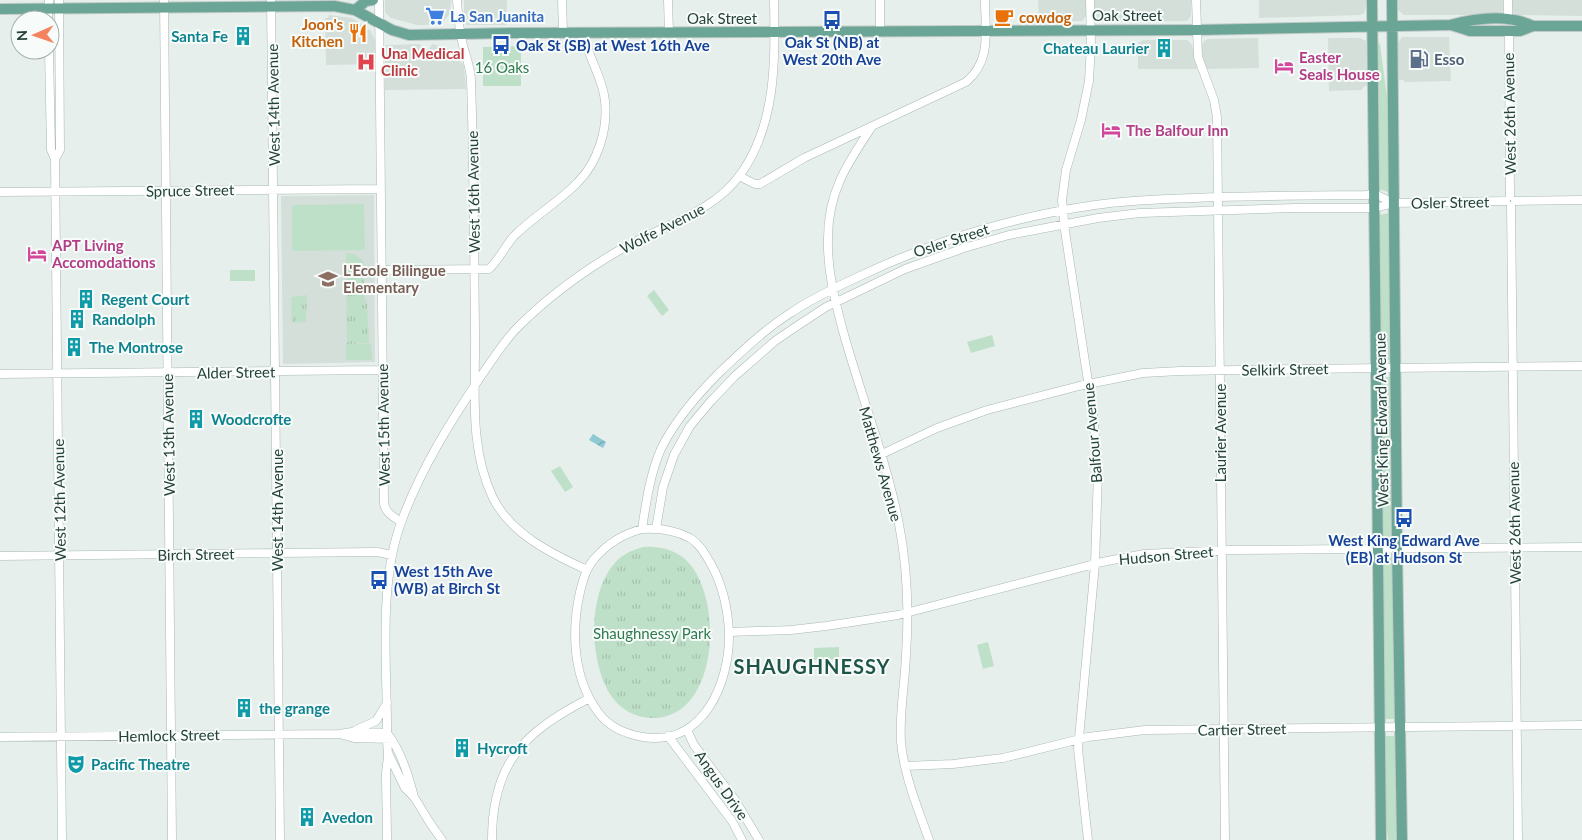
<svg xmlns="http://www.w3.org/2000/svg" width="1582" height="840" viewBox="0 0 1582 840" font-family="Lato,sans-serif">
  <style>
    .built { fill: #d4dfda }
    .green { fill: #bfe0c8 }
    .park { fill: url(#park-tufts) }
    .water { fill: url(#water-waves) }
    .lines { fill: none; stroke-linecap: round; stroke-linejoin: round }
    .minor-casing { stroke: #a8b8b2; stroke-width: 9 }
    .major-casing { stroke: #c2cac8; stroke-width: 12 }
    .minor { stroke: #fff; stroke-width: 8 }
    .major { stroke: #6aa596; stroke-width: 10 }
    .labels { text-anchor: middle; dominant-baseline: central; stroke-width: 4; stroke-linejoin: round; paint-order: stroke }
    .street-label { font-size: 15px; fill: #24423a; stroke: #f7fbf9 }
    .shop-label { font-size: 15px; font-weight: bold; fill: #366cbe; stroke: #f7fbf9; text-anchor: start }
    .food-label { font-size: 15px; font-weight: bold; fill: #c56008; stroke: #f7fbf9; text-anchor: start }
    .culture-label { font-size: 15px; font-weight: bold; fill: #0d838f; stroke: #f7fbf9; text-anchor: start }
    .transit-label { font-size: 15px; font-weight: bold; fill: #164399; stroke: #f7fbf9 }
    .health-label { font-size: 15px; font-weight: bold; fill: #be3a42; stroke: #f7fbf9; text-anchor: start }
    .hotel-label { font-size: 15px; font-weight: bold; fill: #b23c85; stroke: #f7fbf9; text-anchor: start }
    .service-label { font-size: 15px; font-weight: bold; fill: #4e5e75; stroke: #f7fbf9; text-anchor: start }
    .park-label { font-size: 15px; fill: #2d7a4b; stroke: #f7fbf9 }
    .education-label { font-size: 15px; font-weight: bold; fill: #785e54; stroke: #f7fbf9; text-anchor: start }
    .district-label { font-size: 20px; font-weight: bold; letter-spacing: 1px; fill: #1f5548; stroke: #f7fbf9 }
  </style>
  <defs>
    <pattern id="park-tufts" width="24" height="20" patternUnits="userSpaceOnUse" patternTransform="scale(1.25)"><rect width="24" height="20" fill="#bfe0c8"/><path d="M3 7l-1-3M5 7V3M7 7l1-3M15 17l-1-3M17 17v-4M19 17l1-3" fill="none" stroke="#a4c1ad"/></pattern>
    <pattern id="water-waves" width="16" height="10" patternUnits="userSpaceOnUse" patternTransform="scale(1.25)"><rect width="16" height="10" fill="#8ec9d4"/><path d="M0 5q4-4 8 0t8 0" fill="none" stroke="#74a5ad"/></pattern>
  </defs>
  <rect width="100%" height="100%" fill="#e6efeb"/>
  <path class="built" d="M385,0H451L450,14L440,25H417L391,18L385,12Z
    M464,0H507L506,25H466L464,20Z
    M1038,0H1086V16L1082,21L1039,22Z
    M1094,0H1191V16L1188,20L1185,21H1149L1146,17H1141L1138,21H1100L1095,15Z
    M1259,0H1366V7L1364,13L1360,15L1259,18Z
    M1397,0H1503V10L1499,15H1404L1398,10Z
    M1512,0H1582V16L1516,15L1513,12Z
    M329,15L352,18L371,31L375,41V64L326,65L325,18H328Z
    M1402,37H1449L1451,81L1404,82V80H1399L1398,43Z
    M1258,38L1259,68L1206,69L1201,47L1204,41L1208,39Z
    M1328,38H1360L1366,41L1367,85L1362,88V90L1329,91Z
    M1143,40H1188L1192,45L1197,69H1138V43Z
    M420,44L423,49H429L432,44L445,47L453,52L464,66L466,89L385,90V46L388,45Z
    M374,195L375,362L283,364L281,196Z"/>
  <path class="green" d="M1379,43L1380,44L1389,112L1388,192L1378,189L1377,44Z
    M521,46V86H483V47Z
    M364,204L365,250L292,251V205Z
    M1390,213L1391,360H1381L1378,215Z
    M230,270H255V281H230Z
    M654,290L669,310L662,316L647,296Z
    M992,335L995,346L971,353L967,342Z
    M346,344H371L372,360H346Z
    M1381,377H1392L1393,540H1382Z
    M560,466L573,487L565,492L551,471Z
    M1383,557H1394L1395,719H1385Z
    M988,642L994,666L983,669L977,645Z
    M839,647V659L814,660V648Z
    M1385,736H1395L1397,840H1388L1385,816Z"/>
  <path class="park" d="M346,253L355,254L363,261L365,271L363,292L367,304L369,343L347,344Z
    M307,295L306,322L292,323L291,297Z
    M643,547C658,546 673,549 685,559C725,595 720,722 650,718C635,717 621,710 612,697C589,665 587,595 614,564C621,555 632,550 643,547Z"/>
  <path class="water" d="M593,434L606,442L603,448L589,440Z"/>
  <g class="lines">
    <g class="minor-casing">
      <path id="minor" d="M164,0L172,840
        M271,0L280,840
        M379,0L384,503C385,513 394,517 401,522
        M457,0C458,16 459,33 464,49C467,60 471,70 471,81C474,164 474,248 475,331C476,387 468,446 493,498C511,534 552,554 587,570
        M562,0L563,33
        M668,0L669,33
        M880,0V31
        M1196,0L1198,57L1214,100L1217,117L1225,840
        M1508,0V19
        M48,20L49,0
        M1509,31L1510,196
        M49,50L51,150L55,159L62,840
        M871,128C847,164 828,192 828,238C827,270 835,301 843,331C861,396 886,458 899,524C907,566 909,612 906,655C905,684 899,713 901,742C904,776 918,808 929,840
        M55,159L60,150L59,0
        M739,176L755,184H760L804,158L966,82C992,61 985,30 985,0
        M0,192L380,189
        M1515,201L1582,200
        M1511,206L1518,840
        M382,270L489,269C499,260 505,246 514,236C534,216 559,202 578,182C598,162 608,129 605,101C603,77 587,57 584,33
        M0,374L382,370
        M882,454L937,428L987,410L1079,386L1143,373L1180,371L1298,369L1582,366
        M642,529C646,503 650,474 661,449C675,420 697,395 719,373C741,352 764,330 789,314C811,299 834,288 858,277C933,241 1012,217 1095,205C1135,199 1176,199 1217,197C1266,196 1315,195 1365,195L1375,194L1394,203
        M642,529C658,528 675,530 690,538C700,544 705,554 711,564C722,584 728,610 729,633C730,683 703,747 643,737C625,734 608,726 598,712C573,678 571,632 580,592C583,580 586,568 595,558C608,543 623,534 642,529Z
        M656,529L663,487L674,455L690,426L711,401L735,376L775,341L797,326L826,307L905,269L964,248L1009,235L1098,218L1140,213L1296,208H1375L1394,203L1506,201
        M0,556L377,552L392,555
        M729,632L791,630L826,626L898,615L1102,562L1144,554L1229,550L1582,547
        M356,730L376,721L387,703
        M687,730L694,745L735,800L759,840
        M387,733C400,749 409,777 414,797
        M343,735L354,738L391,739
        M668,736L732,821L742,840
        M0,737L339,734L352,732L387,733
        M389,755L405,788L414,797L430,823L442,840
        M905,766L953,764L1003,758L1088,737L1145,730L1582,725
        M387,840C387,818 386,796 386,775C386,768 388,761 388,755C388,750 387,745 387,740C388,671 377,585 402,520C421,469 449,424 479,379C491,362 503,342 518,327C548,297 582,272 618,251C658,227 712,214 740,175C777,124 775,59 774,0
        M492,840C492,763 524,732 588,699
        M1088,840L1078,749L1095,564L1098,472L1093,414L1065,231L1062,200L1066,170L1081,120L1089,81L1091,44L1090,0"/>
    </g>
    <g class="major-casing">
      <path id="major" d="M1372,0L1381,840
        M1392,0L1397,549L1402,840
        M0,9L334,6L355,10L392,30L409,35L511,33L1196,30L1450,25C1476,18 1508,14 1533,26
        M355,10L366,1L373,0
        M1451,25L1470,31H1520L1533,26H1582"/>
    </g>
    <use href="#minor" class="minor"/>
    <use href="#major" class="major"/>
  </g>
  <defs>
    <g id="supermarket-bare" transform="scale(1.5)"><path d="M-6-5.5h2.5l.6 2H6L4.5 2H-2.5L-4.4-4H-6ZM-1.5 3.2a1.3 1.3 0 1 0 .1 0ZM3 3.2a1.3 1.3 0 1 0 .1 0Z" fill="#3f7fe0" stroke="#f7fbf9" stroke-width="2.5" paint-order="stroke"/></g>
    <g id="cafe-bare" transform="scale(1.5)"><path d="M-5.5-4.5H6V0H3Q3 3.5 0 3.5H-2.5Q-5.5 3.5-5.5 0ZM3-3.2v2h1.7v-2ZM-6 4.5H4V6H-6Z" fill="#e8710a" stroke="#f7fbf9" stroke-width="2.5" paint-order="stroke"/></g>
    <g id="bus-bare" transform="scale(1.5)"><path d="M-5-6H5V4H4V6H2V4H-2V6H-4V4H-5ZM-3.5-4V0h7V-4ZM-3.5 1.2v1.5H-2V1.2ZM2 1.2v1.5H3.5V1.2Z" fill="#1a4fb4" stroke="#f7fbf9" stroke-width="2.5" paint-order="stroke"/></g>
    <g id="restaurant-bare" transform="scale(1.5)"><path d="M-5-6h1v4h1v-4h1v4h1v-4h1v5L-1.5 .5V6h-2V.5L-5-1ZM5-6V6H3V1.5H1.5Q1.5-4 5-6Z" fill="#e8710a" stroke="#f7fbf9" stroke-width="2.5" paint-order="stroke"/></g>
    <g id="building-bare" transform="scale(1.5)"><path d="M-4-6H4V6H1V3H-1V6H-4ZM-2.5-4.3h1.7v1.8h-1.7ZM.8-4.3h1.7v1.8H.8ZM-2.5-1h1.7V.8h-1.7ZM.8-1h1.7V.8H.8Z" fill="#0f9aa8" stroke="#f7fbf9" stroke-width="2.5" paint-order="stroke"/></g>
    <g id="fuel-bare" transform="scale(1.5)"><path d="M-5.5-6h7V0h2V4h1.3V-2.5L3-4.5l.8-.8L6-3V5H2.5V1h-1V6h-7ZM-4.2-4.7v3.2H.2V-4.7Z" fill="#5c6f8a" stroke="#f7fbf9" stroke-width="2.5" paint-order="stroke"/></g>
    <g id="hospital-bare" transform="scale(1.5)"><path d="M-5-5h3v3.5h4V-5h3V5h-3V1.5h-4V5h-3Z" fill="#e0444e" stroke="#f7fbf9" stroke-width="2.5" paint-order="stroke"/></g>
    <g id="hotel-bare" transform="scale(1.5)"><path d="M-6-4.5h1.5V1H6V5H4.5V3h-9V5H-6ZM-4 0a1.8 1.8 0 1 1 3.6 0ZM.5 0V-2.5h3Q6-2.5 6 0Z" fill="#d1479c" stroke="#f7fbf9" stroke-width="2.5" paint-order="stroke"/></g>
    <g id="school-bare" transform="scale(1.5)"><path d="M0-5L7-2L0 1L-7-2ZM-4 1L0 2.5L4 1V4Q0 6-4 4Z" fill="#8d6e63" stroke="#f7fbf9" stroke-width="2.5" paint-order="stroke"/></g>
    <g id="theatre-bare" transform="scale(1.5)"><path d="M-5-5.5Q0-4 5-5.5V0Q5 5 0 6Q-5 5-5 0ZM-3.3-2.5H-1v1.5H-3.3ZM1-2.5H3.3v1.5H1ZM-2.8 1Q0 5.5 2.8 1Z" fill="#0f9aa8" stroke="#f7fbf9" stroke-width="2.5" paint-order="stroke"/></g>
  </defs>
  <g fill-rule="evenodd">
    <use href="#supermarket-bare" x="435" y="16"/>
    <use href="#cafe-bare" x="1004" y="17"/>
    <use href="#bus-bare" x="832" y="20"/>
    <use href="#restaurant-bare" x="358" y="33"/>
    <use href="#building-bare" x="243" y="36"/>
    <use href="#bus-bare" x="501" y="45"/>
    <use href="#building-bare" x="1164" y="48"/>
    <use href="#fuel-bare" x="1419" y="59"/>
    <use href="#hospital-bare" x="366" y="62"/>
    <use href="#hotel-bare" x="1284" y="66"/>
    <use href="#hotel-bare" x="1111" y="130"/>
    <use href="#hotel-bare" x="37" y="254"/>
    <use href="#school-bare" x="328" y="279"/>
    <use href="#building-bare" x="86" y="299"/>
    <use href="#building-bare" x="77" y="319"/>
    <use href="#building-bare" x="74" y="347"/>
    <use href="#building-bare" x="196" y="419"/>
    <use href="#bus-bare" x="1404" y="518"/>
    <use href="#bus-bare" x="379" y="580"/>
    <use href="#building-bare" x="244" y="708"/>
    <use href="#building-bare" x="462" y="748"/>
    <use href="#theatre-bare" x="76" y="764"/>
    <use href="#building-bare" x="307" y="817"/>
  </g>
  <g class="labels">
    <g class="street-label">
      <text x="1127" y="15">Oak Street</text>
      <text x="722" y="18">Oak Street</text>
      <text transform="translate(273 105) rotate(-91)">West 14th Avenue</text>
      <text transform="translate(1509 114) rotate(-91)">West 26th Avenue</text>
      <text transform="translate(190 190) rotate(-1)">Spruce Street</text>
      <text transform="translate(473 192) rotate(-91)">West 16th Avenue</text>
      <text transform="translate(1450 202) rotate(-1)">Osler Street</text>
      <text transform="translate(662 228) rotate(-27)">Wolfe Avenue</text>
      <text transform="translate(951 240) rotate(-18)">Osler Street</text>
      <text transform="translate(1285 369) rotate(-1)">Selkirk Street</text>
      <text transform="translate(236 372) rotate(-1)">Alder Street</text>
      <text transform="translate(1381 420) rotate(-91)">West King Edward Avenue</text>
      <text transform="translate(383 425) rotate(-91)">West 15th Avenue</text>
      <text transform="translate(1092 433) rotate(-95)">Balfour Avenue</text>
      <text transform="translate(1220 433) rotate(-90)">Laurier Avenue</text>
      <text transform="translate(168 435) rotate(-91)">West 13th Avenue</text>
      <text transform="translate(881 464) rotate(74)">Matthews Avenue</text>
      <text transform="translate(59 500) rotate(-91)">West 12th Avenue</text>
      <text transform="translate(277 510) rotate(-90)">West 14th Avenue</text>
      <text transform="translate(1514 523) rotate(-91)">West 26th Avenue</text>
      <text transform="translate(196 554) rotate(-1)">Birch Street</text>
      <text transform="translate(1166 555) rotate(-5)">Hudson Street</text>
      <text transform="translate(1242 729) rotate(-1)">Cartier Street</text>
      <text transform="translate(169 735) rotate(-1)">Hemlock Street</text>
      <text transform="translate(722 785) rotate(55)">Angus Drive</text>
    </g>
    <g class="shop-label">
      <text x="450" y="16">La San Juanita</text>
    </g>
    <g class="food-label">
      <text x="1019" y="17">cowdog</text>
      <text x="343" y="24" text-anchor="end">Joon's<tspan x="343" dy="17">Kitchen</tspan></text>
    </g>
    <g class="culture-label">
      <text x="228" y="36" text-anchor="end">Santa Fe</text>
      <text x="1149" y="48" text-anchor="end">Chateau Laurier</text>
      <text x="101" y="299">Regent Court</text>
      <text x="92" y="319">Randolph</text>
      <text x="89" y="347">The Montrose</text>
      <text x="211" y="419">Woodcrofte</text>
      <text x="259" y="708">the grange</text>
      <text x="477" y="748">Hycroft</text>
      <text x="91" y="764">Pacific Theatre</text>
      <text x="322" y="817">Avedon</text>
    </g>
    <g class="transit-label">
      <text x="832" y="42">Oak St (NB) at<tspan x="832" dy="17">West 20th Ave</tspan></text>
      <text x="516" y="45" text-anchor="start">Oak St (SB) at West 16th Ave</text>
      <text x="1404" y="540">West King Edward Ave<tspan x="1404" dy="17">(EB) at Hudson St</tspan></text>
      <text x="394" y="571" text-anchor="start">West 15th Ave<tspan x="394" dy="17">(WB) at Birch St</tspan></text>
    </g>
    <g class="health-label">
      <text x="381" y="53">Una Medical<tspan x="381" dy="17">Clinic</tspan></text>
    </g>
    <g class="hotel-label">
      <text x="1299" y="57">Easter<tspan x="1299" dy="17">Seals House</tspan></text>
      <text x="1126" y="130">The Balfour Inn</text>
      <text x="52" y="245">APT Living<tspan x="52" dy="17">Accomodations</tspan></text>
    </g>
    <g class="service-label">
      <text x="1434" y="59">Esso</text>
    </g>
    <g class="park-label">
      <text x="502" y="67">16 Oaks</text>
      <text x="652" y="633">Shaughnessy Park</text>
    </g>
    <g class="education-label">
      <text x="343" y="270">L'Ecole Bilingue<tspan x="343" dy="17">Elementary</tspan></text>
    </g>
    <g class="district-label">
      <text x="812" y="666">SHAUGHNESSY</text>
    </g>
  </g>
  <g transform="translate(35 35) rotate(268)"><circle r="24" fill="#f7fbf9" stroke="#a3b1ad"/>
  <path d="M0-4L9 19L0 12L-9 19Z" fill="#f4845f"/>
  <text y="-8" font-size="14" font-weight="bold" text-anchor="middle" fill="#24423a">N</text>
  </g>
</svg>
